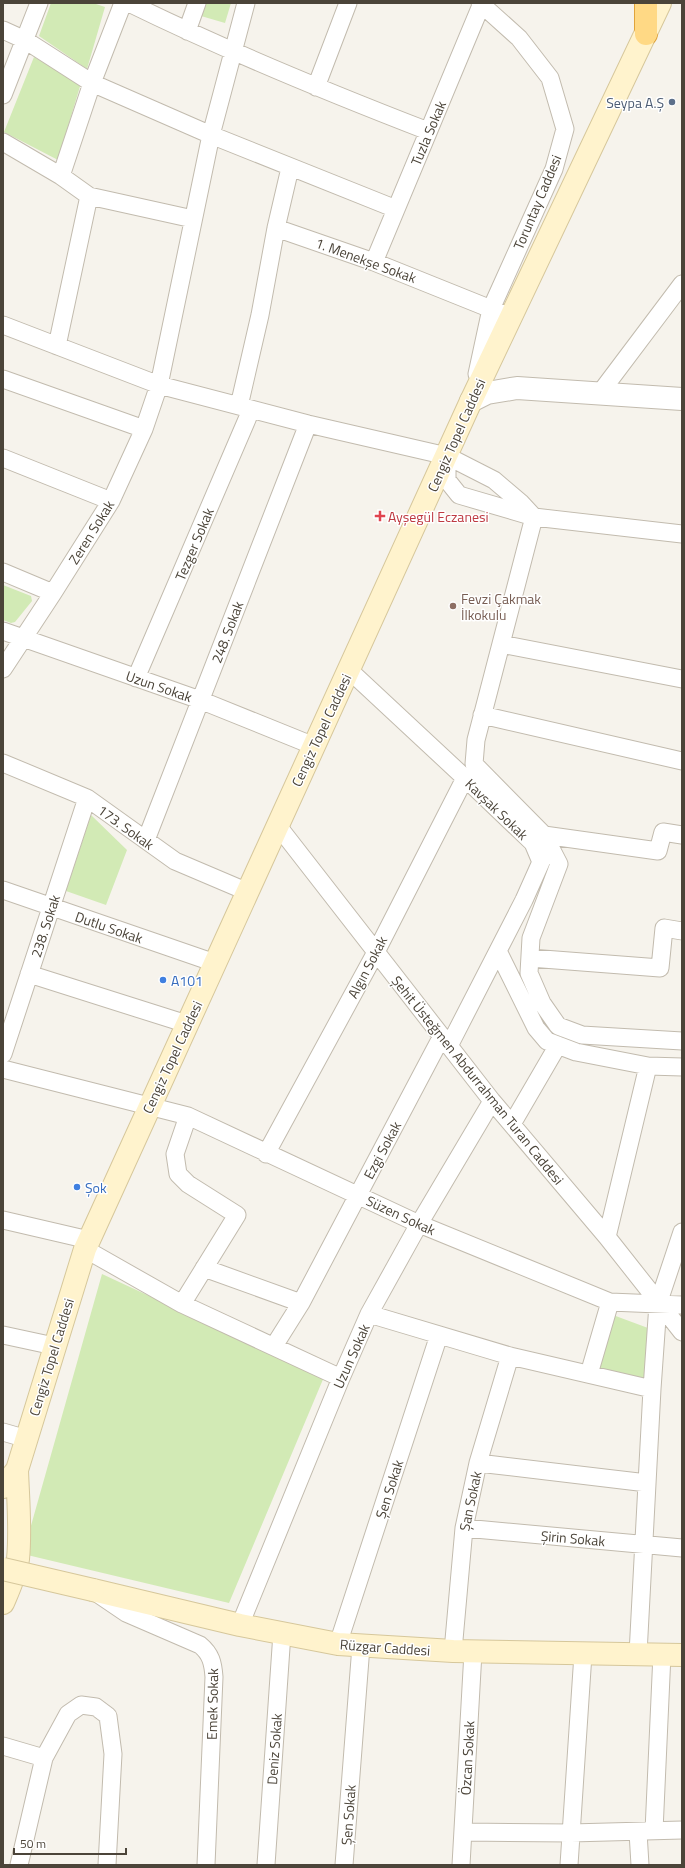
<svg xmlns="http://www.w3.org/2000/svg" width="685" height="1868" viewBox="0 0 685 1868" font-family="'Titillium Web',sans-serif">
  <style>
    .green { fill: #d2eab5 }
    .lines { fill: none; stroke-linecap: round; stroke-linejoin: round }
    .minor-casing { stroke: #c2bbae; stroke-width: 19 }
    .tertiary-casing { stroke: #c2bbae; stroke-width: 24 }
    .secondary-casing { stroke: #d6c79b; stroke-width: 24 }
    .trunk-casing { stroke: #e0a43c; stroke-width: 24 }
    .minor { stroke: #fff; stroke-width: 17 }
    .tertiary { stroke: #fff; stroke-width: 22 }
    .secondary { stroke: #fff3cd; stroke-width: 22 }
    .trunk { stroke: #ffd985; stroke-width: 22 }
    .secondary-bridge-casing { stroke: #d6c79b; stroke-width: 24; stroke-linecap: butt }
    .secondary-bridge { stroke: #fff3cd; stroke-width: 22 }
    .service-dot { fill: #5c6f8a; stroke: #fff; stroke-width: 1.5 }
    .health-dot { fill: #e0444e; stroke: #fff; stroke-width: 1.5 }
    .education-dot { fill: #8d6e63; stroke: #fff; stroke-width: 1.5 }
    .shop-dot { fill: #3f7fe0; stroke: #fff; stroke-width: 1.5 }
    .labels { text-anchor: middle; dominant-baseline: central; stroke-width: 3; stroke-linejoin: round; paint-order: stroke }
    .service-label { font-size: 14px; fill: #4e5e75; stroke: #fff; text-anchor: end }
    .street-label { font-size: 14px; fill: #4b4439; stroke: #fff }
    .health-label { font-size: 14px; fill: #be3a42; stroke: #fff; text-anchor: start }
    .education-label { font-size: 14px; fill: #785e54; stroke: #fff; text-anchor: start }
    .shop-label { font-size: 14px; fill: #366cbe; stroke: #fff; text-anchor: start }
  </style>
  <rect width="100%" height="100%" fill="#f6f3ec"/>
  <path class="green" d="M51,3H93L105,7L87,69L39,36Z
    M205,3H231L225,23L201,16Z
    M34,57L81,83L58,160L4,132Z
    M3,585L31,596L32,601L15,622L11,623L3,620Z
    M91,815L127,850L106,905L66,891Z
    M102,1274L324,1377L229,1603L23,1554Z
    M613,1315L648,1328L645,1376L640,1380L597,1369Z"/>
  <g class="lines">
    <g class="minor-casing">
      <path id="minor" d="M129,3C227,51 327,92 428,131
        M3,30L25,40L92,83L211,135L396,209
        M187,31L197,3
        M316,87L348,3
        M3,95L39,3
        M3,142L61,176L89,196L193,219
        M290,168L276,228L374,262L501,313
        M61,176L92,83L123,3
        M374,262L482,3
        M3,325L159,385L308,424L447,456L494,480L521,503L534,517
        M57,346L89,196
        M477,374L491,309L554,169L565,129L550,78L519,38L480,3
        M3,379L144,429
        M600,393L682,284
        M239,406L260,315L276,228
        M3,458L111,501
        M447,458V480L459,495L534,517L682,534
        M534,517L476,740L474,764L544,835L559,864L531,938L529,973L542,1003L558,1026L582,1035L682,1041
        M3,572L53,593
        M3,631L200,700L314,746
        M501,644L682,679
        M3,669L53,593L111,501L144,429L159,385L211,135L246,3
        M349,670L465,778L533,843L541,862L524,900L449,1046
        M136,678L251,410
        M482,715L682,761
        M3,763L87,798L175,861L248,892
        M278,826L492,1101L607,1237L682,1332
        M544,835L658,851L663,832L682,835
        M146,840L308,424
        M3,890L215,963
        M498,951L536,1028L547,1041L576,1052L648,1066L682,1067
        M530,958L660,968L664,928L682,931
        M29,974L187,1024
        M3,1054L87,798
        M3,1069L188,1116L419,1224L610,1302L682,1305
        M512,1124L558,1045
        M266,1154L376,952L465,778
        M3,1220L89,1240
        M607,1237L648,1066
        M85,1249L182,1304L341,1378
        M204,1268L301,1303
        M182,1304L237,1215L188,1184L178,1174L175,1154L188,1116
        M369,1314L510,1356L652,1389
        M3,1335L54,1346
        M274,1346L301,1303L442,1036
        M589,1374L610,1302
        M3,1432L27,1439
        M478,1463L647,1483
        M464,1528L682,1548
        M98,1594L126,1613L200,1645C211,1654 213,1663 214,1677L206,1865
        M240,1625L341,1378L369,1314L419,1224L492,1101
        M338,1644L439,1335
        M453,1651L464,1528L478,1463L510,1356
        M638,1654L652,1389L658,1304L682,1232
        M3,1746L44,1758
        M654,1831L662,1654
        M463,1832L571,1833L682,1830
        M638,1832L640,1865
        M19,1865L44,1758L68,1714L81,1705L96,1707L108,1716L113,1754L107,1865
        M266,1865L282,1633
        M344,1865L361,1646
        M461,1865L473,1652
        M569,1865L583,1654"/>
    </g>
    <g class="tertiary-casing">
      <path id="tertiary" d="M471,401L487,393L517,388L682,399"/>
    </g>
    <g class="secondary-casing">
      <path id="secondary" d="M3,1487L17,1470L85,1249L471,401L660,3
        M93,1590L240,1625L338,1644L453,1651L682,1655
        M3,1603C9,1589 16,1574 18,1559C21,1530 18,1500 17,1470"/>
    </g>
    <g class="trunk-casing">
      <path id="trunk" d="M646,34V3"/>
    </g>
    <use href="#minor" class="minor"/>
    <use href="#tertiary" class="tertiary"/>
    <use href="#secondary" class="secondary"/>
    <use href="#trunk" class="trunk"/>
    <g class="secondary-bridge-casing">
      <path id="secondary-bridge" d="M3,1569L93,1590"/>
    </g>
    <use href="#secondary-bridge" class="secondary-bridge"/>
  </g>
  <circle class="service-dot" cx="672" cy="102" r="4"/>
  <path class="health-dot" d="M378 510h4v4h4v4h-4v4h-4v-4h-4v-4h4z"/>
  <circle class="education-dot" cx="453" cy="606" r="4"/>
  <g class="shop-dot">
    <circle cx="163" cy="980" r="4"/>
    <circle cx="77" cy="1187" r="4"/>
  </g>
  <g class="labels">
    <g class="service-label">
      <text x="664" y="102">Seypa A.Ş</text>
    </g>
    <g class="street-label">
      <text transform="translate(428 133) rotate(-67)">Tuzla Sokak</text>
      <text transform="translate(537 202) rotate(-67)">Toruntay Caddesi</text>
      <text transform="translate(366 260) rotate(20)">1. Menekşe Sokak</text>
      <text transform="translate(456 435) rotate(-66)">Cengiz Topel Caddesi</text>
      <text transform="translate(91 532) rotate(-58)">Zeren Sokak</text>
      <text transform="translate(194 544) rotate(-67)">Tezger Sokak</text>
      <text transform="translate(227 632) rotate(-69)">248. Sokak</text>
      <text transform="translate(159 686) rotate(19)">Uzun Sokak</text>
      <text transform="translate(321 730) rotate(-65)">Cengiz Topel Caddesi</text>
      <text transform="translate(497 809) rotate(44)">Kavşak Sokak</text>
      <text transform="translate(126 827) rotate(36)">173. Sokak</text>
      <text transform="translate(45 926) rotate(-72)">238. Sokak</text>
      <text transform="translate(109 927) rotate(19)">Dutlu Sokak</text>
      <text transform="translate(367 967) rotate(-62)">Algın Sokak</text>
      <text transform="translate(172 1057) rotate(-65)">Cengiz Topel Caddesi</text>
      <text transform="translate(478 1080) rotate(51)">Şehit Üsteğmen Abdurrahman Turan Caddesi</text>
      <text transform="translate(382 1150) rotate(-62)">Ezgi Sokak</text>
      <text transform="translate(401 1215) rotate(25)">Süzen Sokak</text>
      <text transform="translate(351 1356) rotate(-66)">Uzun Sokak</text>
      <text transform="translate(51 1357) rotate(-73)">Cengiz Topel Caddesi</text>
      <text transform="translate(389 1489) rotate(-72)">Şen Sokak</text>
      <text transform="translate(470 1501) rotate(-78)">Şan Sokak</text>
      <text transform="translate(573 1538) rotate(5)">Şirin Sokak</text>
      <text transform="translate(385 1647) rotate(4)">Rüzgar Caddesi</text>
      <text transform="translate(212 1704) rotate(-89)">Emek Sokak</text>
      <text transform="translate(274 1749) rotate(-86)">Deniz Sokak</text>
      <text transform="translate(467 1758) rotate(-87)">Özcan Sokak</text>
      <text transform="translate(348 1815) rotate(-86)">Şen Sokak</text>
    </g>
    <g class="health-label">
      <text x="388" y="516">Ayşegül Eczanesi</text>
    </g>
    <g class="education-label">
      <text x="461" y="598">Fevzi Çakmak<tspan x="461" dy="16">İlkokulu</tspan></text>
    </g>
    <g class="shop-label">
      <text x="171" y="980">A101</text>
      <text x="85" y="1187">Şok</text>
    </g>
  </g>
  <rect width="685" height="1868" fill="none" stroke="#4b4439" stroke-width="8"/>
  <path d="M14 1848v6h112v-6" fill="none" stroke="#4b4439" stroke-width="2"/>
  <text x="20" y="1848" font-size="12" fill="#4b4439" stroke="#ffffff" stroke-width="3" paint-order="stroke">50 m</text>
</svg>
